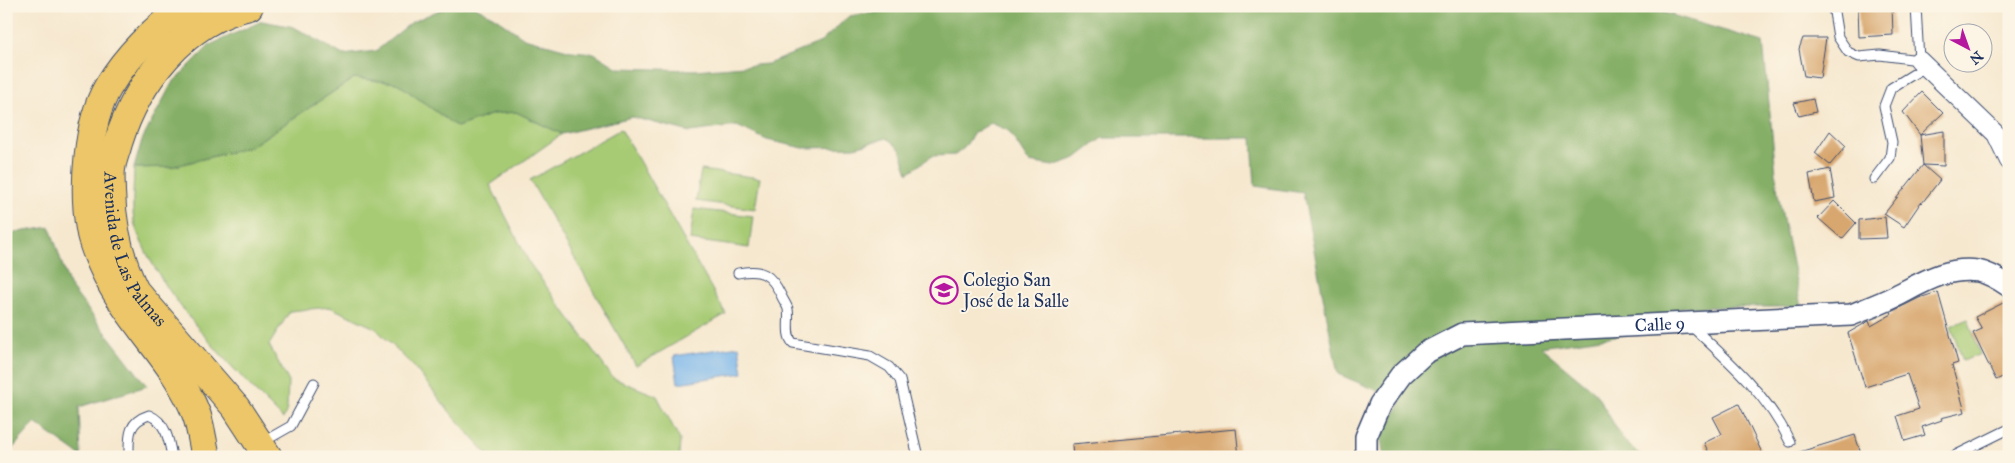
<svg xmlns="http://www.w3.org/2000/svg" width="2015" height="463" viewBox="0 0 2015 463" font-family="'IM FELL Great Primer',serif">
  <style>
    .green { fill: #a7cb74; stroke: #617d69 }
    .forest { fill: #85af66; stroke: #506f62 }
    .water { fill: #78b5eb; stroke: #4a72a4 }
    .building { fill: #d8a770 }
    .lines { fill: none; stroke-linecap: round; stroke-linejoin: round }
    .service-casing { stroke: #3c4b6f; stroke-width: 11 }
    .minor-casing { stroke: #3c4b6f; stroke-width: 20 }
    .tertiary-casing { stroke: #3c4b6f; stroke-width: 24 }
    .primary-casing { stroke: #3c4b6f; stroke-width: 30 }
    .service { stroke: #fff; stroke-width: 9 }
    .minor { stroke: #fff; stroke-width: 18 }
    .tertiary { stroke: #fff; stroke-width: 21 }
    .primary { stroke: #ecc669; stroke-width: 28 }
    .labels { text-anchor: middle; dominant-baseline: central; stroke-width: 4; stroke-linejoin: round; paint-order: stroke }
    .street-label { font-size: 18px; fill: #1b2f5e; stroke: #fcf5e5 }
    .poi-label { font-size: 18px; fill: #1b2f5e; stroke: #fcf5e5; text-anchor: start }
  </style>
  <rect width="100%" height="100%" fill="#fcf5e5"/>
  <filter id="ink" filterUnits="userSpaceOnUse"><feTurbulence type="fractalNoise" baseFrequency=".02" numOctaves="2"/><feDisplacementMap in="SourceGraphic" scale="10" xChannelSelector="R" yChannelSelector="G"/><feConvolveMatrix kernelMatrix="1 2 1 2 8 2 1 2 1" color-interpolation-filters="sRGB"/></filter>
  <filter id="wash" filterUnits="userSpaceOnUse"><feTurbulence type="fractalNoise" baseFrequency=".0096" numOctaves="4" result="noise"/><feDisplacementMap in="SourceGraphic" scale="20" xChannelSelector="R" yChannelSelector="G"/><feGaussianBlur stdDeviation="1.12" result="paint"/><feColorMatrix in="noise" values="0 0 0 0 0 0 0 0 0 0 0 0 0 0 0 0 0 1.4 0 .05"/><feComposite in="paint" operator="in"/></filter>
  <g filter="url(#wash)">
    <rect width="100%" height="100%" fill="#f6e8cf"/>
    <path class="green" d="M354,78L397,83L457,127L493,114L516,112L562,134L490,185L530,264L613,378L657,396L680,440L679,457H484L487,454L449,411L415,368L375,328L330,307L290,311L269,345L288,380L287,409L283,419C232,368 159,295 135,226C131,214 134,182 134,168L171,167L250,147Z
      M621,129L726,314L636,366L530,180Z
      M701,170L760,178L755,209L696,201Z
      M694,209L753,216L749,248L690,240Z
      M1968,319L1980,354L1963,361L1951,326Z"/>
    <path class="forest" d="M449,6H474L496,18L524,38L571,51L594,53L618,68L695,70L768,64L821,42L849,16L917,6H1641L1763,42L1778,194L1801,307H1683L1628,334L1541,347L1595,392L1624,441L1643,457H1384L1381,439L1402,401L1338,374L1303,193L1255,186L1252,138H1102L1076,158L1053,166L1029,162L1009,131L991,123L974,133L964,148L955,155L932,156L908,173L900,149L887,138L855,147L803,148L767,140L737,126L690,132L632,117L562,134L516,112L493,114L457,127L397,83L354,78L250,147L171,167L134,168L142,140L172,83L210,45L262,21L294,27L343,55L376,51L412,22Z
      M50,227L69,285L147,386L79,407L81,456L35,423L6,456V234Z"/>
    <path class="water" d="M739,346L743,373L678,383L674,356Z"/>
    <g id="blocks">
      <path class="building" d="M1858,6H1892L1893,35L1859,37Z
        M1803,38H1826L1820,78L1804,76L1799,49Z
        M1922,92L1943,113L1920,135L1903,112Z
        M1813,99L1816,112L1799,116L1794,103Z
        M1830,131L1846,146L1830,165L1815,153Z
        M1944,131V166L1923,165L1920,135Z
        M1923,165L1940,180L1922,203L1921,202L1904,227L1884,214Z
        M1830,169L1835,198L1814,202L1809,174Z
        M1834,201L1856,223L1842,239L1818,218Z
        M1885,217L1887,238L1859,239V220Z
        M1938,292L1958,363L1952,365L1965,412L1941,418L1942,420L1922,427L1925,435L1905,441L1897,416L1919,409L1907,374L1865,387L1848,333L1869,321L1871,326L1892,314L1891,312L1919,298Z
        M2009,300V374L1996,380L1973,333L1982,329L1975,317Z
        M1739,404L1764,457H1711L1704,443L1722,434L1713,417Z
        M1236,429L1239,457H1073L1072,444Z
        M1855,435L1861,454L1853,457H1793V454Z"/>
    </g>
  </g>
  <g filter="url(#ink)">
    <use href="#blocks" fill-opacity="0" stroke="#3c4b6f" stroke-width="1"/>
    <g class="lines">
      <g class="service-casing">
        <path id="service" d="M1833,6L1838,37L1848,52L1859,57L1880,55L1919,60L1916,6
          M1874,179L1890,158L1892,142L1884,106L1891,88L1925,67
          M738,273C761,268 771,274 781,295C783,300 787,305 788,309C790,320 785,335 793,343L870,356L889,367L900,380L918,457
          M1691,326C1728,360 1768,395 1790,442
          M261,443L291,426L314,383
          M129,457C129,437 127,422 149,415C166,422 169,440 172,457
          M1952,457L2009,429"/>
      </g>
      <g class="minor-casing">
        <path id="minor" d="M1919,60L1996,134L2009,161"/>
      </g>
      <g class="tertiary-casing">
        <g id="tertiary">
          <path id="s1" d="M1366,457V437L1380,404L1401,375L1425,353L1462,334L1851,315C1866,309 1880,304 1894,297C1920,284 1947,266 1978,271C1989,273 2000,280 2009,286"/>
        </g>
      </g>
      <g class="primary-casing">
        <g id="primary">
          <path d="M187,6C155,28 128,54 108,87C87,123 83,189 90,229C93,248 103,268 112,285C137,330 179,367 197,416C201,429 203,444 206,457"/>
          <path id="s2" d="M249,6C184,20 137,82 118,143C116,151 112,160 111,169C110,176 111,184 111,192C112,227 119,259 135,291L236,408L268,457"/>
        </g>
      </g>
      <use href="#service" class="service"/>
      <use href="#minor" class="minor"/>
      <use href="#tertiary" class="tertiary"/>
      <use href="#primary" class="primary"/>
    </g>
  </g>
  <defs>
    <g id="university-ring" transform="scale(1.4375)"><circle r="9.5" fill="#fcf5e5" stroke="#b5179e" stroke-width="1.5"/><path d="M0-5L7-2L0 1L-7-2ZM-4 1L0 2.5L4 1V4Q0 6-4 4Z" fill="#b5179e"/></g>
  </defs>
  <g fill-rule="evenodd">
    <use href="#university-ring" x="944" y="290"/>
  </g>
  <g class="labels">
    <g class="street-label">
      <text stroke="none"><textPath href="#s2" startOffset="311">Avenida de Las Palmas</textPath></text>
      <text stroke="none"><textPath href="#s1" startOffset="364">Calle 9</textPath></text>
    </g>
    <g class="poi-label">
      <text x="963" y="280">Colegio San<tspan x="963" dy="21">José de la Salle</tspan></text>
    </g>
  </g>
  <rect width="2015" height="463" fill="none" stroke="#fcf5e5" stroke-width="25"/>
  <g transform="translate(1968 48) rotate(139)"><circle r="24" fill="#fcf5e5" stroke="#a2a6af"/>
  <path d="M0-4L9 19L0 12L-9 19Z" fill="#b5179e"/>
  <text y="-8" font-size="14" font-weight="bold" text-anchor="middle" fill="#1b2f5e">N</text>
  </g>
</svg>
